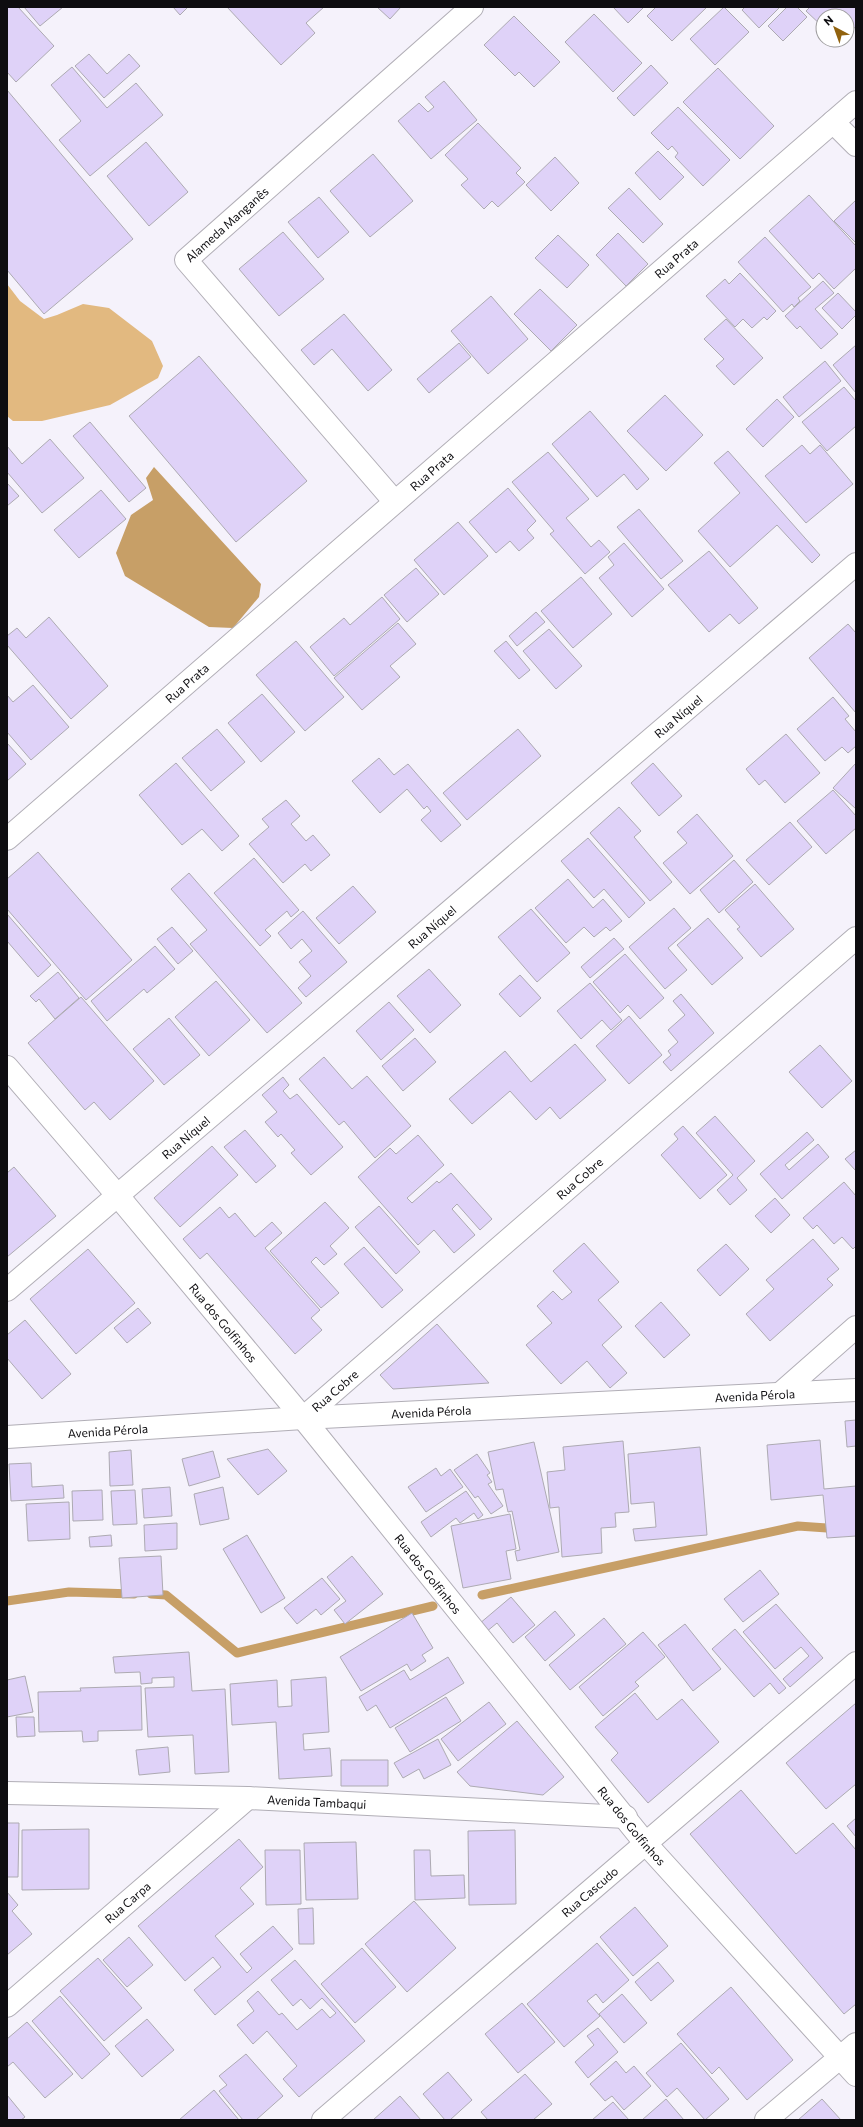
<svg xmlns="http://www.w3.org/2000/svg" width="863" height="2127" viewBox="0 0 863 2127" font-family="Commissioner,sans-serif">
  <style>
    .forest { fill: #e2b980 }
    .water { fill: #c79f67 }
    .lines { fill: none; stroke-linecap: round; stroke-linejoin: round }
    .stream { stroke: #c79f67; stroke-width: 9 }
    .building { fill: #dfd2f8; stroke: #adaab2 }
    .minor-casing { stroke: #b1aeb6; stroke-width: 24 }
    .minor { stroke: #fff; stroke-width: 22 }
    .labels { text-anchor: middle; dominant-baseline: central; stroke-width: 3.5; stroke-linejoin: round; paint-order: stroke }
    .street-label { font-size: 12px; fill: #0e0d10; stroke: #fff }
  </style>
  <rect width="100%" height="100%" fill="#f5f2fb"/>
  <path class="forest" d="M7,284L20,301L44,319L57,315L83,304L109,308L152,341L163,366L158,378L110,405L42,421H13L7,416Z"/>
  <path class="water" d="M154,467L261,584L259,597L233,628L209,627L125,576L116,553L131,515L153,500L146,478Z"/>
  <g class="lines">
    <path class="stream" d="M151,1594L166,1595L237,1653L433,1606
      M482,1595L798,1526L856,1530
      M7,1601L69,1592L134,1594"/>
  </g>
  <path class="building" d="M7,7H18L54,46L16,82L7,72Z
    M24,7H63L40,26Z
    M173,7H188L180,15Z
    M227,7H324L306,23L315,33L281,65Z
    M377,7H401L390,19Z
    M613,7H644L628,23Z
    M656,7H707L672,41L647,16Z
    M724,7L749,32L715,65L690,39Z
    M745,7H780L759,28L742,10Z
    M787,7H797L807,17L783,41L768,26Z
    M810,7H856V26L847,36V16H823V27L806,11Z
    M594,14L642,63L613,92L565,42Z
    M514,16L560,62L534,87L519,72L515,76L484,45Z
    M89,54L107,74L129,54L140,66L104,98L75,66Z
    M651,65L668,83L634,116L617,98Z
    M72,67L107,108L136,83L163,115L90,176L59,140L81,121L51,85Z
    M718,68L774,126L740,159L683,102Z
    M444,81L477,120L431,159L398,121L419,103L428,112L434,107L425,97Z
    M7,90L133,239L44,314L7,270Z
    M678,107L730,160L703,186L675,157L678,153L672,146L668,150L651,133Z
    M478,123L521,168L516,173L525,182L498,207L492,201L484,209L461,185L468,179L445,155Z
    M146,142L188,192L149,226L107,176Z
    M658,151L684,177L660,200L635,173Z
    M373,154L413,201L370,237L330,191Z
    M555,157L579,183L551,211L526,185Z
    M629,188L663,224L643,243L608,208Z
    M809,195L856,246V268L834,289L819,273L813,279L769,231Z
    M319,197L349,232L318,258L288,222Z
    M856,200V243L834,221Z
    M283,232L324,279L279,316L239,269Z
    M618,233L648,264L626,286L596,255Z
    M558,235L589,265L567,288L535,258Z
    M765,237L811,287L798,298L800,301L794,307L792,304L783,312L738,262Z
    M740,273L776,311L767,320L764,317L752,328L743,319L735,327L706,296L725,279L729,284Z
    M823,281L834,293L815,309L838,334L821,349L800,326L797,329L785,316Z
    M540,289L577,325L551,351L514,314Z
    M838,293L856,312V315L842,329L822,308Z
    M491,296L528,339L488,374L451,331Z
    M344,314L392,370L368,391L332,349L314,365L301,350Z
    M726,319L763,358L734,385L716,366L724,359L704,339Z
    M459,343L471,357L429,393L417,379Z
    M856,345V393L833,365Z
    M199,356L307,481L236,542L129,416Z
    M825,361L841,381L799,417L783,397Z
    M844,387L856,401V426L827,451L802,422Z
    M665,395L703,435L666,471L627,431Z
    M777,399L794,417L763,447L746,429Z
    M590,411L649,479L637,490L624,474L597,497L552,444Z
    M90,422L146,488L129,502L73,436Z
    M50,439L84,478L42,513L7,472V446L22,464Z
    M802,445L810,454L820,445L853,484L806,523L765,476Z
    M728,451L820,555L812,563L777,525L730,567L698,531L740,493L714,463Z
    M548,452L589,499L566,518L591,547L599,540L610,552L585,574L550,534L554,531L512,482Z
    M7,483L19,496L7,506Z
    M508,488L536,521L527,530L534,538L519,551L510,541L496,553L469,522Z
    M101,490L126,519L79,558L54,530Z
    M639,509L683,561L661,579L617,527Z
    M458,522L488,556L444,595L414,560Z
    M624,543L664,589L632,617L599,578L614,565L608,557Z
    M709,551L758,608L739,624L730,614L709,632L668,585Z
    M416,568L439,594L407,622L384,595Z
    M581,577L612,614L573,648L541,611Z
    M382,597L400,619L334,676L310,647L344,618L350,625Z
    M536,612L545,622L517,646L509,636Z
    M49,617L108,686L71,719L7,645V636L17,628L26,638Z
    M398,623L416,644L390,666L400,677L362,710L334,678Z
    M848,624L856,633V713L809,658Z
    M549,629L582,666L556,689L523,651Z
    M296,641L344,697L305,731L256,675Z
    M506,641L530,670L519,679L494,651Z
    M33,685L69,727L31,760L7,732V695L13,702Z
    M262,694L295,732L261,762L228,723Z
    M833,697L849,716L845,719L856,732V746L848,753L842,747L825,761L797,729Z
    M217,729L245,762L211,791L182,758Z
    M518,729L541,756L467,820L443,793Z
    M786,734L820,773L785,803L765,780L759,785L746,769Z
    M7,743L26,764L7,781Z
    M379,758L394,775L408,764L461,825L441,842L421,820L431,811L427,806L424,809L407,789L380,813L352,781Z
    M176,763L239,836L222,851L202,829L182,845L139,795Z
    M653,763L682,796L659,816L631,783Z
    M856,763V809L833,788Z
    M833,790L856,816V828L826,854L797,821Z
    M286,800L300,816L291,824L306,841L313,835L330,855L311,871L305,864L283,883L249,844L269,827L262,819Z
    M619,807L641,831L634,837L672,882L650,901L590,833Z
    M697,814L733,856L690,894L663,863L687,843L677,832Z
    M790,822L812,847L769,885L746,860Z
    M588,838L645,903L629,918L604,889L594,898L561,861Z
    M38,852L132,960L86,1000L7,909V879Z
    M254,858L299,910L291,917L287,911L265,930L271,936L260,946L214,893Z
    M734,860L753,882L719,913L700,890Z
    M189,873L302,1003L267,1033L190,944L207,930L171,889Z
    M568,879L593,908L603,899L622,921L610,931L606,927L594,937L584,927L566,943L535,908Z
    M755,884L794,929L761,957L737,929L740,927L725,910Z
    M353,886L376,912L339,944L316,918Z
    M674,908L691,928L668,948L687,970L665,989L629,947Z
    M531,909L570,953L537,982L498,937Z
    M303,911L347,962L306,997L298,988L311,976L299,962L312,951L302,939L291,949L278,933Z
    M7,914L51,965L38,977L7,941Z
    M708,918L743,958L712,985L677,945Z
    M172,927L193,951L178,964L157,939Z
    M614,938L624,949L590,978L581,967Z
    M155,946L175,969L147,993L144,989L107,1021L91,1001Z
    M625,954L664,998L640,1019L628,1005L620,1013L593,982Z
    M429,969L461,1005L430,1033L397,996Z
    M58,972L79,998L55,1019L39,999L36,1002L30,996Z
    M520,975L541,998L520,1017L499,994Z
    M216,981L250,1020L209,1056L175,1017Z
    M590,983L622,1020L611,1030L602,1020L581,1039L557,1011Z
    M681,994L714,1033L671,1071L663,1062L671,1055L668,1051L678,1042L668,1030L685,1015L673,1001Z
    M81,997L154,1081L110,1120L94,1102L85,1110L28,1043Z
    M389,1002L414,1030L381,1060L356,1031Z
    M629,1016L662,1055L629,1084L596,1046Z
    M169,1018L200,1055L164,1085L133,1049Z
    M415,1038L436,1062L403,1091L382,1066Z
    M575,1044L606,1080L560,1119L550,1107L536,1120L510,1091L472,1124L449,1099L505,1051L531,1082Z
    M820,1045L852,1081L822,1108L789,1072Z
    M324,1057L352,1089L367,1076L411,1126L375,1158L344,1121L339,1125L299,1079Z
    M283,1077L289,1085L283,1091L290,1099L297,1094L343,1147L311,1175L291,1153L295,1150L281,1134L278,1137L265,1122L277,1112L262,1095Z
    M715,1116L755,1161L737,1178L747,1190L730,1205L717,1190L733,1175L696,1133Z
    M683,1126L727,1175L700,1199L661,1155L678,1139L674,1134Z
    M245,1130L276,1166L256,1183L224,1147Z
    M807,1132L814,1140L785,1165L789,1170L818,1144L829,1157L782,1199L760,1174Z
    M418,1135L444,1165L407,1198L412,1203L437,1181L439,1183L451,1173L492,1219L480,1230L457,1204L452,1209L475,1235L454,1253L434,1230L418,1245L358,1177L390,1148L396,1154Z
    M212,1146L238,1175L180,1227L154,1198Z
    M856,1150V1171L845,1159Z
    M14,1167L56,1216L7,1257V1173Z
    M844,1182L856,1196V1246L853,1249L842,1237L834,1244L817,1225L813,1229L803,1218Z
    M775,1198L790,1215L771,1233L755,1216Z
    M325,1202L349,1228L330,1246L337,1254L324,1265L316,1257L311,1262L339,1293L321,1308L270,1251Z
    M379,1206L420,1252L396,1274L355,1227Z
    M220,1207L229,1218L235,1213L255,1237L272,1222L282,1233L265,1248L320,1310L311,1318L322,1330L295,1354L207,1253L200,1259L183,1239Z
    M813,1239L839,1269L827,1279L833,1285L770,1341L746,1314L774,1289L766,1280Z
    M584,1243L619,1282L598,1300L622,1327L602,1345L627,1373L610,1388L587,1361L561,1384L526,1345L552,1323L537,1306L553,1291L562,1300L572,1292L553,1271Z
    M726,1244L749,1269L720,1296L697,1270Z
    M364,1247L403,1290L382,1308L344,1264Z
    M88,1249L135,1303L76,1354L30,1299Z
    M661,1302L690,1335L664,1358L635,1326Z
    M138,1308L151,1323L127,1343L114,1328Z
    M25,1320L71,1374L42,1399L7,1358V1335Z
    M437,1324L489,1383L393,1389L380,1375Z
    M856,1420V1446L847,1447L845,1421Z
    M820,1440L824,1489L856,1486V1536L827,1538L823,1495L771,1500L767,1445Z
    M623,1441L629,1512L615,1513L616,1527L601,1528L602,1553L562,1557L559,1507L550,1508L547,1472L565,1470L563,1447Z
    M534,1442L559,1552L517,1561L515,1551L520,1550L512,1511L508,1512L503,1489L496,1490L488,1452Z
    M700,1447L707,1535L635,1541L633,1529L656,1527L654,1502L631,1504L628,1454Z
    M268,1449L287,1471L258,1495L227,1459Z
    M131,1450L133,1485L110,1486L109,1452Z
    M213,1451L220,1477L189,1486L182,1459Z
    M477,1454L490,1473L487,1475L492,1482L488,1484L503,1506L491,1514L478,1496L475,1498L454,1470Z
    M31,1463L32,1487L63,1485L64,1498L11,1501L9,1464Z
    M436,1468L441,1476L450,1469L463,1487L426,1512L408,1487Z
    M170,1487L172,1516L144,1518L142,1489Z
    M223,1487L229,1519L200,1525L194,1494Z
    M102,1490L103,1520L73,1521L72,1491Z
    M135,1490L137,1524L113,1525L111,1491Z
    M466,1491L483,1515L478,1519L474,1513L460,1523L456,1518L431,1537L421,1522Z
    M69,1502L70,1539L28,1541L26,1504Z
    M510,1514L516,1549L506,1551L511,1579L463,1588L451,1526Z
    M177,1523V1549L145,1551L144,1525Z
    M111,1535L112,1546L90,1547L89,1537Z
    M247,1535L285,1598L261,1613L223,1549Z
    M161,1556L163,1595L122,1598L119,1558Z
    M352,1556L383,1594L345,1624L334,1610L346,1601L327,1577Z
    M760,1570L779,1594L743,1622L724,1599Z
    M322,1578L340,1599L321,1615L316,1609L297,1624L284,1608Z
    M511,1597L535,1625L513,1643L497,1623L486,1632L479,1624Z
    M776,1604L823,1658L790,1687L783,1679L809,1656L801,1647L775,1669L743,1632Z
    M555,1611L575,1635L545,1661L525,1637Z
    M412,1613L433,1648L422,1655L426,1661L411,1671L407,1664L361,1691L340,1657Z
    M604,1618L626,1644L570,1690L549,1665Z
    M685,1624L721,1669L693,1691L658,1645Z
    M735,1629L786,1688L779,1694L770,1683L754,1697L712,1649Z
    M643,1632L665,1657L635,1682L639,1686L603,1716L579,1687Z
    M189,1652L192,1691L225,1689L229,1772L195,1774L193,1735L148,1737L145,1688L174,1687V1677L152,1678V1683L141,1684L140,1672L115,1673L113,1657Z
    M448,1657L464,1683L390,1728L376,1705L367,1711L359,1697L404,1670L410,1680Z
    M25,1676L33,1712L7,1717V1680Z
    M326,1677L329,1732L303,1734L304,1750L330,1748L332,1776L279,1779L276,1722L232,1725L230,1684L277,1680L278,1707L292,1706L291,1680Z
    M141,1686L142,1730L98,1731V1741L83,1742L82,1731L39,1732L38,1692L81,1691L80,1688Z
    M635,1693L657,1720L682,1699L719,1742L648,1803L611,1760L618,1753L595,1727Z
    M446,1697L461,1721L410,1752L395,1728Z
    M489,1702L506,1724L458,1761L441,1739Z
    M856,1703V1784L826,1809L786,1763Z
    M16,1717H34L35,1736L17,1737Z
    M517,1721L564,1777L543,1795L470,1786L457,1772Z
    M438,1739L451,1765L424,1779L419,1769L403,1778L394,1763Z
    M168,1747L170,1772L139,1775L136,1750Z
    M341,1760H388V1786H341Z
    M741,1790L796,1854L833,1823L856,1850V2004L844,2014L690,1834Z
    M856,1818V1837L847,1826Z
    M7,1823H19L18,1877H7Z
    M89,1829V1889L22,1890V1830Z
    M515,1830L516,1904L469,1905L468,1831Z
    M239,1839L263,1867L240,1888L254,1904L215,1936L247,1973L252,1968L240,1954L273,1926L293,1949L215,2015L194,1990L221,1967L213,1957L185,1981L138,1926Z
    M356,1842L358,1899L306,1900L304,1843Z
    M265,1850H300L301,1904L266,1905Z
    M414,1850H430L431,1876L464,1875L465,1898L415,1900Z
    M7,1892L18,1905L12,1911L32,1934L7,1955Z
    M414,1901L456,1948L407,1992L365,1944Z
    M635,1907L668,1946L633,1976L600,1937Z
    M313,1908L314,1944H299L298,1909Z
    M129,1937L153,1965L127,1987L103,1960Z
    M597,1943L629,1980L603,2003L596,1994L587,2001L600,2016L564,2047L527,2004Z
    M362,1948L396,1987L355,2023L321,1984Z
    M98,1958L142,2008L104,2041L60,1991Z
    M295,1960L365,2041L299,2097L283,2079L297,2066L267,2031L253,2044L237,2025L254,2011L247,2001L258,1991L279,2015L282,2013L297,2030L322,2009L330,2018L336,2013L322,1998L310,2009L301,1999L293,2006L271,1980Z
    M658,1962L674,1981L651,2001L635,1982Z
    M731,1987L793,2060L747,2100L719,2067L712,2074L677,2034Z
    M622,1994L647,2023L624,2043L599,2014Z
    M60,1996L110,2054L82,2079L32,2021Z
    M522,2003L555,2042L518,2073L485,2034Z
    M147,2019L174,2050L142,2077L115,2046Z
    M27,2022L73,2074L45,2098L13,2062L7,2067V2039Z
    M598,2028L618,2052L588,2078L575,2062L594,2045L587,2036Z
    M681,2043L729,2099L705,2120L677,2088L667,2097L646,2073Z
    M246,2054L283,2096L256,2120H243L219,2091L227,2085L219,2076Z
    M616,2061L626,2073L634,2066L651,2086L624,2110L612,2096L605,2101L590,2084Z
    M448,2072L472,2100L450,2120H445L423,2094Z
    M525,2074L552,2104L533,2120H488L481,2112Z
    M214,2090L239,2120H179Z
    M7,2095L25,2117L21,2120H7Z
    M400,2096L421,2120H373Z
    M666,2099L684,2120H642Z
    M822,2099L841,2120H798Z
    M613,2102L629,2120H592Z"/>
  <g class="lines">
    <g class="minor-casing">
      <g id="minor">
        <path d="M833,122L856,145"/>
        <path id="s1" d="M395,502L186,260L472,7"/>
        <path id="s2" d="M7,839L856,102"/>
        <path id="s3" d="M7,1067L118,1196L303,1418L646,1844L856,2075"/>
        <path id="s4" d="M7,1290L856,564"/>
        <path d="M781,1393L856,1327"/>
        <path id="s5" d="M303,1418L856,938"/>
        <path id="s6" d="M7,1437L303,1418L856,1390"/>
        <path id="s7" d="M7,1793L248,1798L626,1817"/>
        <path id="s8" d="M7,2006L248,1798"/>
        <path id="s9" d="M323,2120L856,1663"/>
        <path d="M766,2120L856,2044"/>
      </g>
    </g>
    <use href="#minor" class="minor"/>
  </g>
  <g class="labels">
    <g class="street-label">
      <text stroke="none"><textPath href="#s1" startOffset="374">Alameda Manganês</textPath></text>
      <text stroke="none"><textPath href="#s2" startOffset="886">Rua Prata</textPath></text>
      <text stroke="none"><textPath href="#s2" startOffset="562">Rua Prata</textPath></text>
      <text stroke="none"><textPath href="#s2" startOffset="238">Rua Prata</textPath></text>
      <text stroke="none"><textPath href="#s4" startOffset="883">Rua Níquel</textPath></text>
      <text stroke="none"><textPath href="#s4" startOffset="559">Rua Níquel</textPath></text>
      <text stroke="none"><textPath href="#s4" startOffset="235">Rua Níquel</textPath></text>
      <text stroke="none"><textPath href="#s5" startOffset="366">Rua Cobre</textPath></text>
      <text stroke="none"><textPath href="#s3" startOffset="335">Rua dos Golfinhos</textPath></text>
      <text stroke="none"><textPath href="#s5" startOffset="42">Rua Cobre</textPath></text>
      <text stroke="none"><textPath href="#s6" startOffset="749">Avenida Pérola</textPath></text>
      <text stroke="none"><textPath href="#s6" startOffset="425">Avenida Pérola</textPath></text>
      <text stroke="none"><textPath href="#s6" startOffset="101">Avenida Pérola</textPath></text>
      <text stroke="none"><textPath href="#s3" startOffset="659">Rua dos Golfinhos</textPath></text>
      <text stroke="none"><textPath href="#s7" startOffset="310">Avenida Tambaqui</textPath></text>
      <text stroke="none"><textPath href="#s3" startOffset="983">Rua dos Golfinhos</textPath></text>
      <text stroke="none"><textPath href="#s9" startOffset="351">Rua Cascudo</textPath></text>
      <text stroke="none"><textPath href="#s8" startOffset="159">Rua Carpa</textPath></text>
    </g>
  </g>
  <rect width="863" height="2127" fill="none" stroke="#0e0d10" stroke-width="16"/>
  <g transform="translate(835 28) rotate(319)"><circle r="19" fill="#ffffff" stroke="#9f9e9f"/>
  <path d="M0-3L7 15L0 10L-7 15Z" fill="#91620e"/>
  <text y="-6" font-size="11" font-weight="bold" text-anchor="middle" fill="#0e0d10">N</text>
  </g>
</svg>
